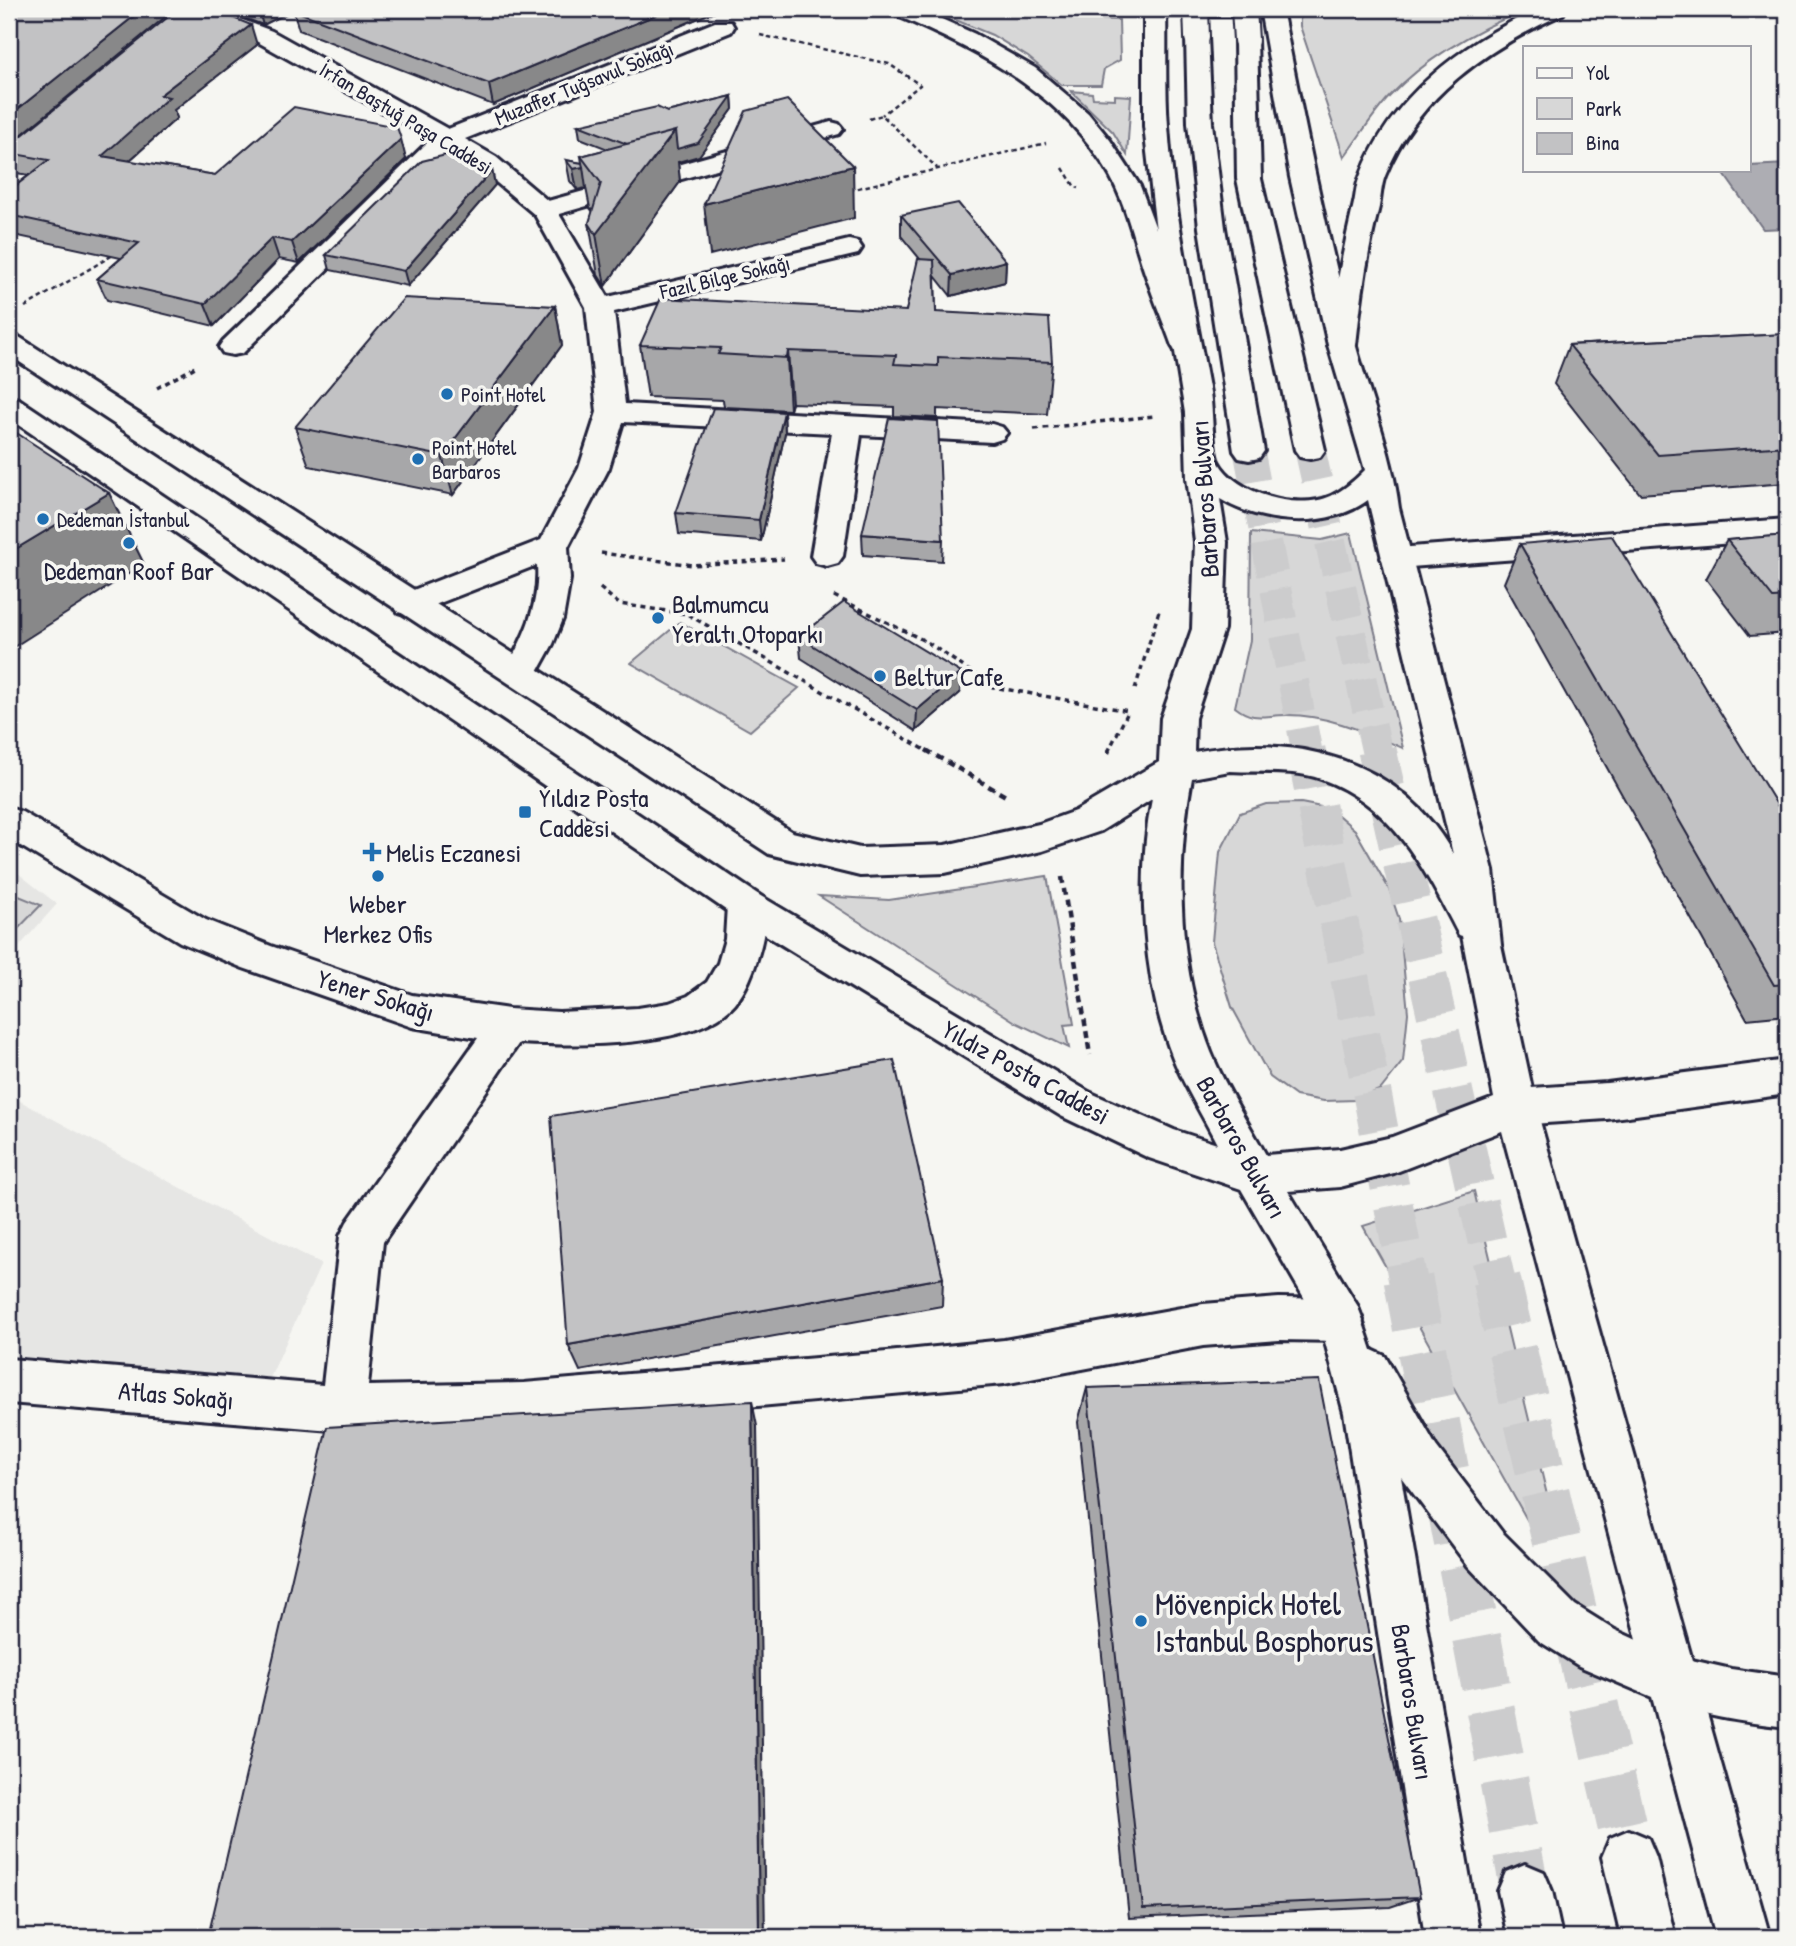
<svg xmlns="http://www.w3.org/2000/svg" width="1796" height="1946" viewBox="0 0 1796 1946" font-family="'Patrick Hand',sans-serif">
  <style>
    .built { fill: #e6e6e4 }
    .green { fill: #d7d7d7; stroke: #7c7c89; stroke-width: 2 }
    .water { fill: #adadb3; stroke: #757583; stroke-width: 2 }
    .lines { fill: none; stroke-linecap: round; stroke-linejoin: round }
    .primary-tunnel-far2 { stroke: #cccccd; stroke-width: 31; stroke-dasharray: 31 16; stroke-linecap: butt }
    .primary-tunnel-far1 { stroke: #cccccd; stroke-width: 39; stroke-dasharray: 39 19; stroke-linecap: butt }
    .primary-tunnel { stroke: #cccccd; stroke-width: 49; stroke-dasharray: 49 24; stroke-linecap: butt }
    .street-casing { stroke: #22223b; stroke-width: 6 }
    .secondary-casing { stroke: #22223b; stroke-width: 6 }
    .primary-casing { stroke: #22223b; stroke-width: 6 }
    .highway-casing { stroke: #22223b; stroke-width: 6 }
    .path-far2 { stroke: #22223b; stroke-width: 2.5; stroke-dasharray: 4.5 3.5; stroke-linecap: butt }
    .path-far1 { stroke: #22223b; stroke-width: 3.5; stroke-dasharray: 5 4.5; stroke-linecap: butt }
    .path { stroke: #22223b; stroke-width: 4.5; stroke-dasharray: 7 5; stroke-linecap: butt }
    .street { fill: #f6f6f2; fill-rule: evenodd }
    .secondary { fill: #f6f6f2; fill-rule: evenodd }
    .primary { fill: #f6f6f2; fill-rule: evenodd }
    .highway { fill: #f6f6f2; fill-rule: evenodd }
    .primary-bridge-casing { stroke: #22223b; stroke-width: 28; stroke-linecap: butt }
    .primary-bridge { stroke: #f6f6f2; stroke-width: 24 }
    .wall { fill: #a7a7a9; stroke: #22223b; stroke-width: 2 }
    .shaded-wall { fill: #888889; stroke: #22223b; stroke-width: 2 }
    .building { fill: #c2c2c4; stroke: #22223b; stroke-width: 2 }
    .poi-dot { fill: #1f6fb2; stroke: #f6f6f2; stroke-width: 2.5 }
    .labels { text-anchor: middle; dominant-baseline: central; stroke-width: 7; stroke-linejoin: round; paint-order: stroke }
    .far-street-label { font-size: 21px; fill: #22223b; stroke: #f6f6f2 }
    .far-poi-label { font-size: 21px; fill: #22223b; stroke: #f6f6f2; text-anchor: start }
    .street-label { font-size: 26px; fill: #22223b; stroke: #f6f6f2 }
    .poi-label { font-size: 26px; fill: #22223b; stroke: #f6f6f2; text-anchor: start }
    .near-poi-label { font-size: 32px; fill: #22223b; stroke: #f6f6f2; text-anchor: start }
  </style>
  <rect width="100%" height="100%" fill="#f6f6f2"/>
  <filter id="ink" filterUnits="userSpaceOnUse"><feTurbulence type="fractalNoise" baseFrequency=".0143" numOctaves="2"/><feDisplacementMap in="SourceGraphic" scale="14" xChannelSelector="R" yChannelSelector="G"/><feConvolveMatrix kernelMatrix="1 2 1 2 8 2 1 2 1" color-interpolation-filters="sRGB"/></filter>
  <g filter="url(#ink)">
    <path class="built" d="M9,866L57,904L9,958Z
      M9,1095L321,1264L270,1378L9,1358Z"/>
    <path class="green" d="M929,9H1007L1074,18L1119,20L1120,60L1104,69L1101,85H1062L1028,57L992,35Z
      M1400,9H1527C1478,29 1428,56 1390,96C1373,114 1359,137 1344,157L1300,26V15Z
      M1071,91L1092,93L1093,98L1115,99V95L1131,96L1127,155L1113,132Z
      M1251,533L1322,540L1351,533L1403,748C1365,732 1329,715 1287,715C1264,715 1254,722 1235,707L1250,640Z
      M680,622L799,688L750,731L631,663Z
      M1301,803L1331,809L1355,830L1389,889L1399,919L1408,1013L1403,1061L1381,1089L1356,1100L1324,1101L1296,1096L1270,1077L1232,1007L1212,942L1220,852L1240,813L1266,804Z
      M1047,876L1074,1024L1064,1025L1069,1048L1017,1023L819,896L889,900Z
      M9,892L41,905L9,938Z
      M1474,1191L1554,1524L1531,1527L1363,1226Z"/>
    <path class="water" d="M1787,164V228L1763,229L1721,170H1749V166Z"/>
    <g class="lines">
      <path class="primary-tunnel-far2" d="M1310,450L1377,752
        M1249,451L1307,752"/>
      <path class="primary-tunnel-far1" d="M1306,750L1408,1281
        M1377,750L1496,1281"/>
      <path class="primary-tunnel" d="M1408,1279L1525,1891
        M1496,1279L1629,1857"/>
      <g class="street-casing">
        <path id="street" d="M183,9H213L272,31L448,129L715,22H731L734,27L731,32L465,139L496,157L548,201L831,122L839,124L843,129L839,134L559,214L608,297L849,240L858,242L862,248L858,254L614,312L625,404L992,424L1002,427L1007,433L1002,439L992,442L861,435L843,556L838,563L827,566L816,563L811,556L832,433L623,422L609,468L568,547L570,579L563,619L553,644L532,682L520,686L508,682L503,674C523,640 540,605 537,565L409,615L398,612L393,604L398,596L541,540L579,468L597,412L586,307L535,215L478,167L448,149L243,353L233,355L223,353L219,347L223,341L431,139L256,41L186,14Z
          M1787,519V539L1397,568L1386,565L1381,558L1386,551L1397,548Z
          M9,808L22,812L206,920L271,946L412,995L509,1009L559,1012L638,1008L669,1003L688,996L707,982L718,963L725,939L727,905L733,895L746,890L759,895C769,913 764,937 758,956C754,971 745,992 735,1004C696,1049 574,1046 519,1043L383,1242L368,1386L524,1383L887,1352L1004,1340L1203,1304L1279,1298L1341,1299L1357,1305L1363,1320L1357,1335L1341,1341L1279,1340L1203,1346L1004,1384L524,1427L343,1431L9,1403V1359L323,1385L340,1236L347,1222L478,1038L412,1027L243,968L180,942L9,839Z
          M1787,1060V1094L1607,1119L1516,1125L1502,1120L1496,1107L1502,1094L1516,1089L1607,1083Z"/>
      </g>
      <g class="secondary-casing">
        <path id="secondary" d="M1674,1656L1731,1669L1787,1677V1727C1743,1722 1697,1716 1656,1699L1649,1681L1656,1663Z"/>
      </g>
      <g class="primary-casing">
        <path id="primary" d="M1144,9H1166C1167,48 1165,87 1168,126C1174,215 1194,305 1210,393C1213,409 1212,450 1218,461C1235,494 1298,511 1331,496C1344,490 1355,480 1365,470L1328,345L1290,177L1260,9H1282C1304,121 1326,233 1355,343C1370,398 1392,451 1399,508L1493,870L1501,945L1536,1107L1770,1937H1716L1652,1697L1579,1666L1539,1641L1468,1566L1401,1477L1480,1937H1425L1344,1413L1321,1327L1241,1189L1149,1158L1061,1116L733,915L9,418V396L19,399L759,895L1089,1092L1174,1130L1217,1144C1203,1116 1185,1088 1173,1058C1143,984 1136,878 1152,799L1101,831L1042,851L945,873L860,876L769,854L9,355V335L19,337L792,832L860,848L945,845L1039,824L1075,811L1159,762L1161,718L1192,629L1195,542L1187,478L1185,413L1158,248L1144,126ZM1220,499C1261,524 1328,530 1368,500L1453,854C1400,758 1295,733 1194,752L1195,718L1224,629L1227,542ZM1230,771C1258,773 1294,769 1321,779C1394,805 1425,870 1459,935L1462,936L1494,1098L1392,1137L1340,1149L1266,1155C1248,1122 1225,1087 1211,1052C1177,965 1175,868 1192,778ZM1502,1131L1637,1640L1615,1630L1575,1605L1502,1532L1436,1446L1385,1356L1372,1350L1357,1305L1288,1191L1340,1187L1394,1173Z
          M1197,30L1205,32L1208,37L1212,123L1225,228L1264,451L1259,458L1249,460L1239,458L1234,451L1199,228L1188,123L1186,37L1189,32Z
          M1246,33L1254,35L1257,40L1261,179L1325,450L1320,457L1310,459L1300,457L1295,450L1237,179L1235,40L1238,35Z
          M1629,1830L1648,1838L1656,1857L1675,1937H1621L1602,1857L1610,1838Z
          M1525,1864L1544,1872L1552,1891L1562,1937H1508L1498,1891L1506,1872Z"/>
      </g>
      <g class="highway-casing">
        <path id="highway" d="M890,9H919L975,34L1035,68L1088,113L1110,140L1140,186L1200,346L1196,352L1186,354L1176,352L1172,346C1162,318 1150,290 1141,261C1132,233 1125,203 1110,176C1063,93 978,50 893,14Z
          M1147,9H1259L1256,14L1248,16H1158L1150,14Z
          M1538,9H1566L1563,14C1488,48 1417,96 1385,176C1381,186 1381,197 1379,207C1367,253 1361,298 1356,345L1352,351L1342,353L1332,351L1328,345C1334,297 1343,250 1354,203C1356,195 1356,185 1360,177C1390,97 1462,43 1538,9Z"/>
      </g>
      <path class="path-far2" d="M760,35L889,64L920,85L882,115
        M869,119L882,115L937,168
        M1063,168L1075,187L1079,188
        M850,190L1046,143
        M25,307L113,255"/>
      <path class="path-far1" d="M157,388L195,367
        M1034,429L1154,416
        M601,553L693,565L784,559
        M600,588L619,604L687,614L929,752
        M834,596L927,642L993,687L1129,711
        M1135,689L1159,611
        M1108,752L1127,714"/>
      <path class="path" d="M926,750L1009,798
        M1108,753L1109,750
        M1062,877L1090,1055"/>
      <use href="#street" class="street"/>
      <use href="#secondary" class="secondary"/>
      <use href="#primary" class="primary"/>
      <use href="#highway" class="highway"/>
      <g class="primary-bridge-casing">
        <path id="primary-bridge" d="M1196,9L1197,37
          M1244,9L1246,40"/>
      </g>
      <use href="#primary-bridge" class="primary-bridge"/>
    </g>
    <path class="wall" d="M220,9H720L493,105L299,30L293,10L263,25Z
      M257,45L174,110L177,118L129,161L215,175L406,159L299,263L279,259L214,326L107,300L97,279L121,258L9,234V191L29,175L9,172V153Z
      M732,96L733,109L699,156L678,162L680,182L605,286L598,275L589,223L593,212L590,208L586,188L577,190L570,181L566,160L582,163L581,156L608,149L580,138L578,125L667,112Z
      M492,170L495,185L408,286L330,270L326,255Z
      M901,215L1006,261L1005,282L951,296L935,276L936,312L1052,362L1047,414L937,409V418L894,416V407L792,403L790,410L724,407L723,400L648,397L640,345L906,311L920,259L901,236Z
      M555,306L562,345L453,495L309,466L295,427Z
      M1787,334V483L1640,494L1554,384L1569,345Z
      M784,412L785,433L761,541L679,534L676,513Z
      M862,534L943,540L942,561L863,555Z
      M1787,535V633L1750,636L1706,579L1727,540Z
      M1520,544L1787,821V1015L1747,1019L1504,583Z
      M799,637L960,693L916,731L801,658Z
      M943,1278L942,1306L580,1371L568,1345Z
      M1087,1388L1420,1897L1390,1907L1129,1918L1078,1422Z"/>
    <path class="shaded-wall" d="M143,9H175L9,145V116Z
      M258,9H296L263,25Z
      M670,9H720L493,105L489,84Z
      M251,25L257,45L174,110L177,118L111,177L102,156L160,95Z
      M732,96L733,109L699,156L678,162L680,182L605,286L596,234L675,131Z
      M401,139L406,159L299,263L292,242Z
      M853,166L854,218L710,255L704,204Z
      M583,167L586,188L577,190L573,169Z
      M492,170L495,185L408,286L404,271Z
      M272,238L279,259L214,326L205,304Z
      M1006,261L1005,282L951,296L952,275Z
      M555,306L562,345L453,495L442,456Z
      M788,351L792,403L790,410L787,358Z
      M784,412L785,433L761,541L759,520Z
      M109,493L144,564L9,650V553Z
      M961,673L960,693L916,731L917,710Z
      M752,1401L757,1426L765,1937H759Z"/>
    <path class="building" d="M9,9H143L9,116Z
      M178,9H211L251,25L160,95L169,97L102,156L215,175L294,107L397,127L401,139L292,242L272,238L205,304L97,279L139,243L9,215V191L49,160L9,153V146Z
      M296,9H670L489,84L293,10Z
      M732,96L698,143L677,149L675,131L627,144L578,125L657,107L667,112Z
      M787,100L853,166L704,204L746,111Z
      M675,131L596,234L589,223L601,183L581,156Z
      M466,150L492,170L404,271L326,255L422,161Z
      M566,160L582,163L583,167L573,169Z
      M958,203L1006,261L952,275L901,215Z
      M918,259L934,260L936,312L1049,318L1052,362L938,357V366L894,364L896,355L788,351L787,358L718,354L721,348L640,345L661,298L906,311Z
      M404,298L555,306L442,456L295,427Z
      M1787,334V446L1658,455L1569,345Z
      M713,408L784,412L759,520L676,513Z
      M889,418L938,421L943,540L862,534Z
      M9,428L109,493L9,553Z
      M1787,535V597L1773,598L1727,540Z
      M1612,536L1787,821V984L1774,985L1520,544Z
      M844,602L961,673L917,710L799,637Z
      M894,1060L943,1278L568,1345L551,1116Z
      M1319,1380L1420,1897L1143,1909L1087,1388Z
      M752,1401L759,1937H208L327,1427Z"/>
  </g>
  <g class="poi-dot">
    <circle cx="447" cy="394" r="7"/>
    <circle cx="418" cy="459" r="7"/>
    <circle cx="43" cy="519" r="7"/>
    <circle cx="129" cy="543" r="7"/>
    <circle cx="658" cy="618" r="7"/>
    <circle cx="880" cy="676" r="7"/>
    <rect x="518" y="805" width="14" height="14" rx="3.5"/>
    <path d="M368.5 841.5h7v7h7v7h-7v7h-7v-7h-7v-7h7z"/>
    <circle cx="378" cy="876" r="7"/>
    <circle cx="1141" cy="1621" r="7"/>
  </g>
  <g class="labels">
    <g class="far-street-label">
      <text transform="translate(584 83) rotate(-22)">Muzaffer Tuğsavul Sokağı</text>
      <text transform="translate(406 118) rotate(31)">İrfan Baştuğ Paşa Caddesi</text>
      <text transform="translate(725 277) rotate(-13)">Fazıl Bilge Sokağı</text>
    </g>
    <g class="far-poi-label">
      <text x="461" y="394">Point Hotel</text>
      <text x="432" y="447">Point Hotel<tspan x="432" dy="24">Barbaros</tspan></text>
      <text x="57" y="519">Dedeman İstanbul</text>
    </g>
    <g class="street-label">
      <text transform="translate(1204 499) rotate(-94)">Barbaros Bulvarı</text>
      <text transform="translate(376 995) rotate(17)">Yener Sokağı</text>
      <text transform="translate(1026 1072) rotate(29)">Yıldız Posta Caddesi</text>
      <text transform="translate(1242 1147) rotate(61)">Barbaros Bulvarı</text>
      <text transform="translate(176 1395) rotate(5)">Atlas Sokağı</text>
      <text transform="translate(1413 1702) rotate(81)">Barbaros Bulvarı</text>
    </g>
    <g class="poi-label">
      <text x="129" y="570" text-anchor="middle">Dedeman Roof Bar</text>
      <text x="672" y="603">Balmumcu<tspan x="672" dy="30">Yeraltı Otoparkı</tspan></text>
      <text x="894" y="676">Beltur Cafe</text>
      <text x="539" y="797">Yıldız Posta<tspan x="539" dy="30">Caddesi</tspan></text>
      <text x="386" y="852">Melis Eczanesi</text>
      <text x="378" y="903" text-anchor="middle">Weber<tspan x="378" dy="30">Merkez Ofis</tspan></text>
    </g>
    <g class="near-poi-label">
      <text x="1155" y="1603">Mövenpick Hotel<tspan x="1155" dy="37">Istanbul Bosphorus</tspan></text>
    </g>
  </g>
  <rect width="1796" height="1946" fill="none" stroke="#f6f6f2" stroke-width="35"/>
  <rect x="18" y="18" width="1761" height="1911" fill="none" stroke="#22223b" stroke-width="2.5" filter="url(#ink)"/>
  <rect x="1523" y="46" width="228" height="126" fill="#f6f6f2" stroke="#a1a1a9" stroke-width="2"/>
  <rect x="1537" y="68" width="35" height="10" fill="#f6f6f2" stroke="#a1a1a9" stroke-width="2"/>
  <text x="1586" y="80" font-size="21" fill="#22223b">Yol</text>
  <rect x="1537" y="98" width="35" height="21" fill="#d7d7d7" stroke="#a1a1a9" stroke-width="2"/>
  <text x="1586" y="116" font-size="21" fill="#22223b">Park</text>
  <rect x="1537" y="133" width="35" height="21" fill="#c2c2c4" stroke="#a1a1a9" stroke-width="2"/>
  <text x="1586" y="150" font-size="21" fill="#22223b">Bina</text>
</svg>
